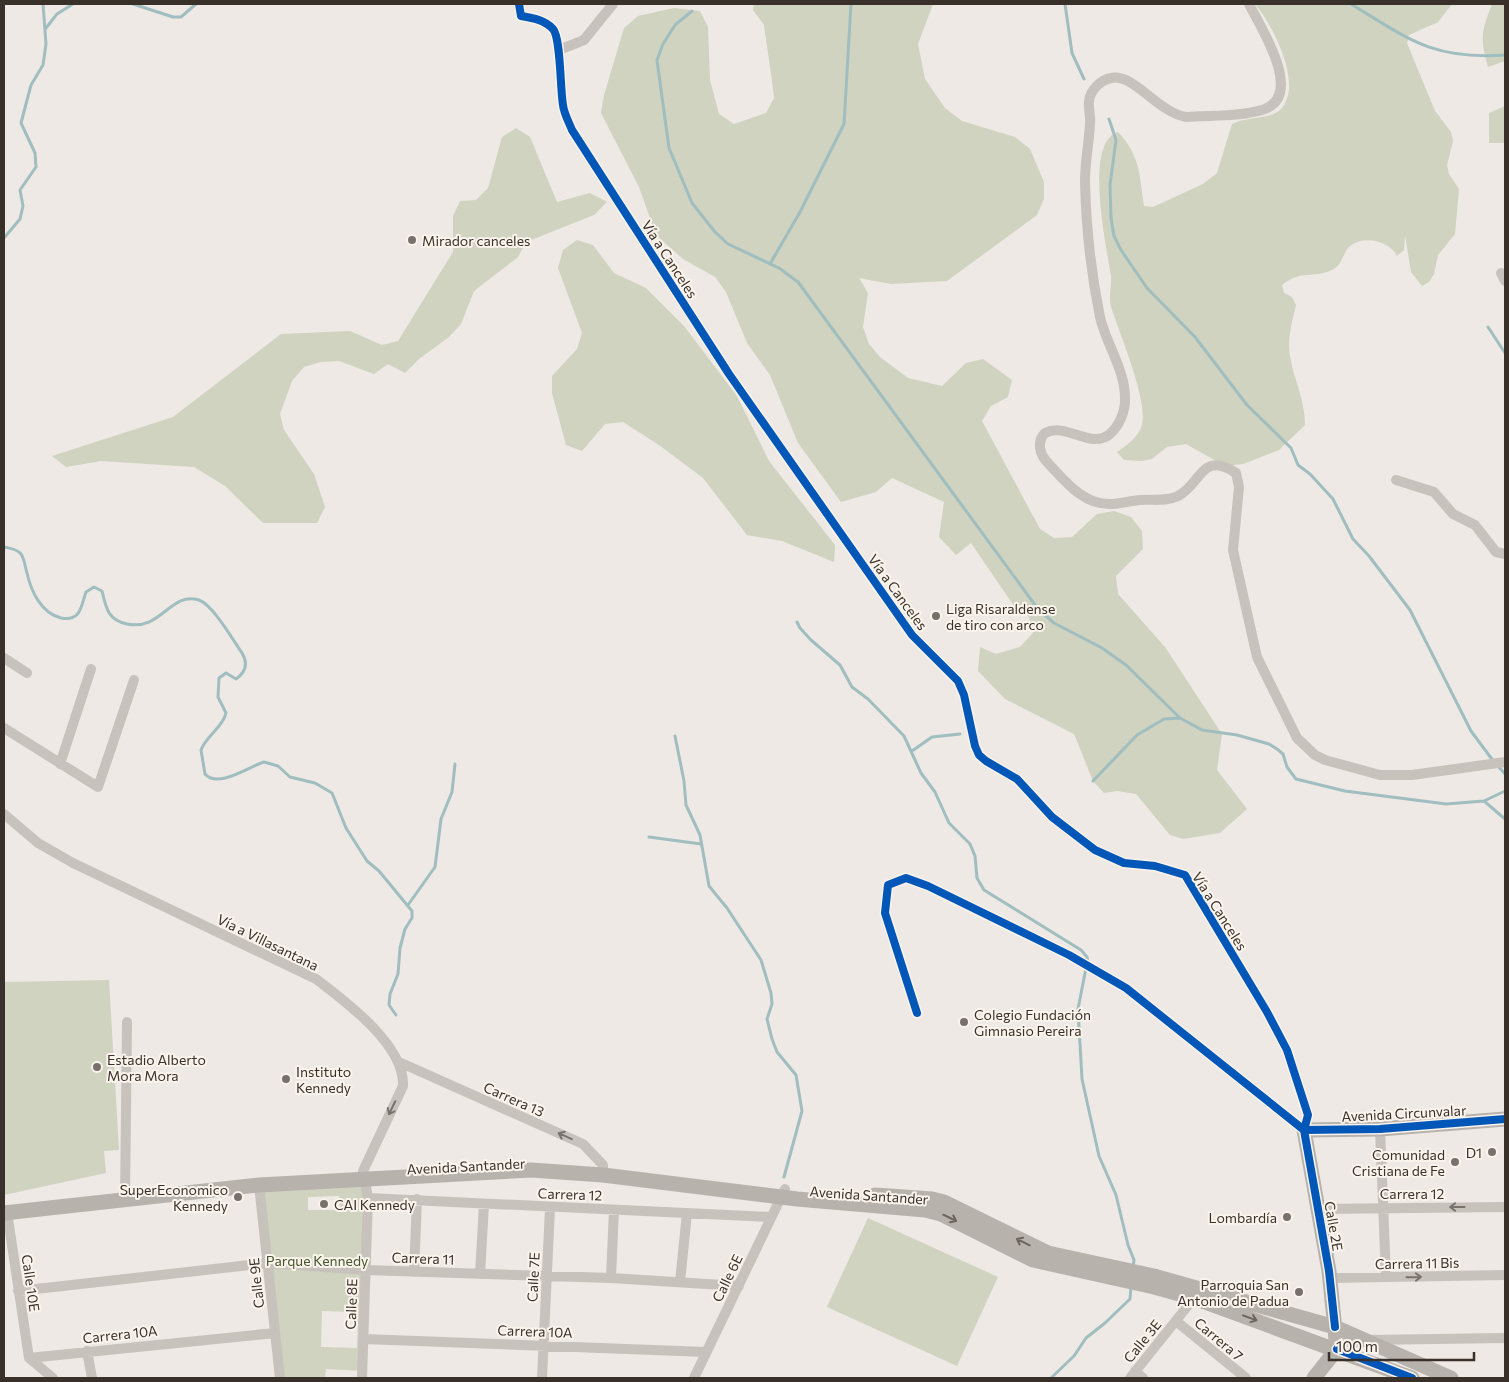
<svg xmlns="http://www.w3.org/2000/svg" width="1509" height="1382" viewBox="0 0 1509 1382" font-family="Commissioner,sans-serif">
  <style>
    .green { fill: #cfd3bf; fill-rule: evenodd }
    .lines { fill: none; stroke-linecap: round; stroke-linejoin: round }
    .stream { stroke: #a0bebf; stroke-width: 3 }
    .street { stroke: #c8c2bd; stroke-width: 10 }
    .secondary { stroke: #b8b2ad; stroke-width: 15 }
    .cycleway-casing { stroke: #faf4ec; stroke-width: 11 }
    .cycleway { stroke: #0057b8; stroke-width: 8 }
    .oneway { stroke: #79726c }
    .oneway2 { stroke: #6c645e }
    .poi-dot { fill: #78716b; stroke: #faf4ec; stroke-width: 2 }
    .labels { text-anchor: middle; dominant-baseline: central; stroke-width: 4; stroke-linejoin: round; paint-order: stroke }
    .poi-label { font-size: 14px; fill: #39302a; stroke: #faf4ec; text-anchor: start }
    .street-label { font-size: 14px; fill: #39302a; stroke: #faf4ec }
    .park-label { font-size: 14px; fill: #46562f; stroke: #faf4ec }
  </style>
  <rect width="100%" height="100%" fill="#eee9e4"/>
  <path class="green" d="M754,4H933L918,44L925,79L945,108L962,121L1015,137L1030,149L1044,182V199L1037,215L947,281L891,284L859,278L868,293L863,327L869,344L880,357L908,378L942,386L966,363L983,359L1012,380L1008,397L991,406L982,421L1040,529L1054,538L1072,537L1097,514L1114,511L1131,517L1142,531L1143,549L1116,576L1118,594L1165,647L1222,734L1217,770L1247,809L1220,833L1183,839L1170,835L1136,794L1117,791L1104,793L1093,781L1074,734L1005,699L978,671L980,647L996,654L1020,647L1033,633L1029,617L1014,606L971,543L956,555L939,537L944,502L892,478L876,492L841,502L798,443L770,375L747,343L726,292L715,277L683,259L656,235L639,187L601,113L604,95L624,28L638,16L674,8L700,11L708,27L710,80L719,114L734,124L766,113L774,98L772,81L764,25L753,10Z
    M1255,4H1452L1438,22L1409,35L1407,43L1435,111L1451,132L1453,141L1447,165L1449,174L1459,189L1455,234L1438,255L1434,274L1429,282L1422,286L1411,272L1405,235L1404,250L1397,256C1390,240 1360,234 1348,248C1342,256 1342,265 1332,270C1312,279 1302,269 1282,285L1284,293L1292,297L1296,305C1292,321 1287,340 1290,356C1294,380 1305,400 1305,425L1279,450L1243,464L1225,466L1186,444L1167,447L1152,459L1142,461L1124,460L1117,452C1127,445 1140,436 1142,424C1148,400 1119,332 1111,307C1108,297 1112,286 1111,276C1107,249 1083,142 1118,132C1141,157 1139,174 1144,206L1153,207L1203,184L1217,173L1232,124C1246,116 1268,120 1280,110C1305,86 1272,24 1255,4Z
    M1492,4H1505V61L1488,67C1480,38 1481,32 1492,4Z
    M1505,106V143H1489V113Z
    M516,128L530,137L557,202L590,193L607,202L594,215L526,242L518,257L474,291L461,324L449,337L419,359L405,373L388,364L374,374L339,361L321,362L304,367L292,381L280,414L284,430L314,474L325,507L317,523H263L225,486L194,467L101,461L66,467L52,456L173,417L281,334L350,331L382,345L398,341L453,252V216L460,201L476,200L488,188L502,137Z
    M577,240L593,245L614,273L646,288L684,326L737,396L769,461L835,545L834,562L782,541L747,535L703,478L659,445L623,422L605,424L582,451L566,445L552,393V376L577,349L582,333L558,268L563,250Z
    M109,980L119,1150L104,1151L106,1173L4,1195V982Z
    M364,1178L362,1371L326,1369L325,1378H280L259,1185ZM339,1196L340,1210H308V1197ZM322,1311L355,1312V1321H358L357,1348L321,1347Z
    M868,1218L998,1277L957,1366L827,1307Z"/>
  <g class="lines">
    <path class="stream" d="M133,4L173,17H181L196,4
      M1065,4L1072,53L1084,79
      M1351,4C1410,40 1433,60 1505,55
      M692,11L675,25L663,44L657,60L669,148L692,203L715,232L728,244L779,268L798,282L1038,609L1054,623L1102,648L1126,665L1180,718L1202,730L1237,735L1269,744L1277,749L1283,754L1287,767L1296,779L1345,791L1446,804L1484,801L1505,791
      M46,28L57,14L73,4
      M1109,119L1116,140L1110,185L1111,218L1114,236L1121,250L1147,288L1195,337L1247,405L1291,448L1298,465L1310,474L1333,499L1353,539L1369,556L1410,610L1471,731L1494,762
      M4,238L20,219L23,206L20,190L36,167L35,153L21,123L31,85L43,65L46,44L43,4
      M770,264L800,212L844,124L851,4
      M1488,327L1505,353
      M4,547C10,548 17,549 21,554C25,560 25,567 27,573C31,591 41,613 61,618C81,622 81,606 86,592L94,587L102,591C106,608 108,620 127,624C162,631 170,591 199,600C213,605 233,640 242,653C248,663 246,672 236,679L226,673L219,678L218,697L226,713C223,727 206,736 201,750L205,774C218,789 250,766 264,762L278,766L290,777L315,783L332,793L346,828L367,861L379,871L412,911V918L405,929L400,948L398,974L390,994L389,1005L396,1015
      M797,622L800,628L811,640L840,665L852,687L868,699L904,736L921,773L935,792L949,823L970,844L975,856L977,878L984,890L1081,950L1087,957L1088,962
      M675,736L684,781L686,805L700,835L709,886L727,908L761,960L771,993L772,1004L767,1019L772,1039L777,1052L796,1075L802,1111L784,1177
      M912,751L932,737L960,734
      M1498,766L1505,774
      M1093,781L1137,735L1164,719L1180,718
      M1484,801L1505,819
      M649,837L701,844
      M408,905L435,867L441,819L452,792L455,764
      M1086,968L1078,1009L1082,1079L1099,1156L1116,1195L1128,1245L1134,1260L1133,1268
      M1051,1378L1074,1356L1086,1338L1105,1323L1130,1299L1131,1287"/>
    <path class="street" d="M519,4L521,16C533,18 545,20 553,29C561,38 560,89 563,105C564,114 569,122 572,130L729,374L912,635L958,681L964,695L975,746L979,755L986,761L1017,779L1052,817L1095,850L1124,863L1155,866L1185,875L1267,1012L1287,1050L1308,1115L1304,1130L1126,988L1069,955L928,886L906,878L888,885L885,913L917,1013
      M1249,4C1261,28 1306,97 1262,110C1238,117 1210,115 1186,117C1157,112 1134,73 1111,78C1100,80 1090,91 1089,101C1088,109 1091,116 1090,124C1089,143 1085,162 1085,181C1086,226 1091,273 1100,317C1106,344 1126,371 1125,400C1125,412 1119,426 1110,434C1090,450 1067,422 1045,433C1036,442 1040,455 1048,463C1066,482 1084,506 1113,504C1122,503 1131,501 1140,500C1153,499 1166,502 1178,496C1201,484 1202,450 1236,473L1239,487L1233,550L1257,657L1297,738L1315,755L1325,760L1380,775H1412L1505,762
      M559,50L584,40L613,4
      M1501,273L1505,281
      M1396,480L1434,492L1453,514L1475,525L1496,552L1505,554
      M4,658L27,673
      M4,728L98,787L134,680
      M60,764L91,669
      M4,814L38,843L73,863L316,979C346,1002 405,1045 403,1086L363,1171L368,1198L362,1378
      M399,1062L583,1144L603,1165V1175
      M1380,1129L1386,1277
      M259,1185L280,1378
      M368,1198L771,1217
      M125,1200L127,1022
      M1318,1209L1505,1207
      M7,1212L29,1358
      M414,1272L417,1199
      M480,1274L484,1204
      M611,1278L614,1210
      M1330,1278L1505,1275
      M680,1282L687,1213
      M18,1291L268,1263L366,1270L611,1278L739,1286
      M1176,1321L1246,1378
      M364,1339L706,1352
      M1337,1349L1365,1340L1505,1338
      M87,1351L92,1378
      M29,1358L275,1333
      M29,1358L53,1378
      M1135,1371L1143,1378
      M542,1378L550,1208
      M694,1378L785,1189
      M1130,1378L1194,1298"/>
    <path class="secondary" d="M875,1195L932,1199L944,1202L1048,1253L1154,1276L1335,1327L1451,1378
      M4,1213L259,1185L531,1170L603,1175L797,1199L925,1210L941,1214L1033,1260L1154,1287L1194,1298L1412,1378
      M1314,1378L1337,1349L1329,1271L1304,1130L1380,1129L1505,1119"/>
    <g class="cycleway-casing">
      <path id="cycleway" d="M519,4L521,16C533,18 545,20 553,29C561,38 560,89 563,105C564,114 569,122 572,130L729,374L912,635L958,681L964,695L975,746L979,755L986,761L1017,779L1052,817L1095,850L1124,863L1155,866L1185,875L1267,1012L1287,1050L1308,1115L1304,1130L1329,1271L1335,1327
        M917,1013L885,913L888,885L906,878L928,886L1069,955L1126,988L1304,1130
        M1304,1130L1380,1129L1505,1119
        M1337,1349L1412,1378"/>
    </g>
    <use href="#cycleway" class="cycleway"/>
  </g>
  <defs><path id="oneway-shaft" d="M-6 0H5M1.5-3L5.5 0L1.5 3" fill="none" stroke-width="1.6" stroke-linecap="round" stroke-linejoin="round" transform="scale(1.25)"/></defs>
  <g class="oneway">
    <use href="#oneway-shaft" transform="translate(392 1108) rotate(116)"/>
    <use href="#oneway-shaft" transform="translate(565 1136) rotate(-156)"/>
    <use href="#oneway-shaft" transform="translate(1457 1207) rotate(-180)"/>
    <use href="#oneway-shaft" transform="translate(1414 1277) rotate(-1)"/>
  </g>
  <g class="oneway2">
    <use href="#oneway-shaft" transform="translate(950 1218) rotate(26)"/>
    <use href="#oneway-shaft" transform="translate(1023 1242) rotate(-153)"/>
    <use href="#oneway-shaft" transform="translate(1250 1318) rotate(20)"/>
  </g>
  <g class="poi-dot">
    <circle cx="412" cy="240" r="5"/>
    <circle cx="936" cy="616" r="5"/>
    <circle cx="964" cy="1022" r="5"/>
    <circle cx="97" cy="1067" r="5"/>
    <circle cx="286" cy="1079" r="5"/>
    <circle cx="1492" cy="1152" r="5"/>
    <circle cx="1455" cy="1162" r="5"/>
    <circle cx="238" cy="1197" r="5"/>
    <circle cx="324" cy="1204" r="5"/>
    <circle cx="1287" cy="1217" r="5"/>
    <circle cx="1299" cy="1292" r="5"/>
  </g>
  <g class="labels">
    <g class="poi-label">
      <text x="422" y="240">Mirador canceles</text>
      <text x="946" y="608">Liga Risaraldense<tspan x="946" dy="16">de tiro con arco</tspan></text>
      <text x="974" y="1014">Colegio Fundación<tspan x="974" dy="16">Gimnasio Pereira</tspan></text>
      <text x="107" y="1059">Estadio Alberto<tspan x="107" dy="16">Mora Mora</tspan></text>
      <text x="296" y="1071">Instituto<tspan x="296" dy="16">Kennedy</tspan></text>
      <text x="1482" y="1152" text-anchor="end">D1</text>
      <text x="1445" y="1154" text-anchor="end">Comunidad<tspan x="1445" dy="16">Cristiana de Fe</tspan></text>
      <text x="228" y="1189" text-anchor="end">SuperEconomico<tspan x="228" dy="16">Kennedy</tspan></text>
      <text x="334" y="1204">CAI Kennedy</text>
      <text x="1277" y="1217" text-anchor="end">Lombardía</text>
      <text x="1289" y="1284" text-anchor="end">Parroquia San<tspan x="1289" dy="16">Antonio de Padua</tspan></text>
    </g>
    <g class="street-label">
      <text transform="translate(670 259) rotate(57)">Vía a Canceles</text>
      <text transform="translate(898 592) rotate(54)">Vía a Canceles</text>
      <text transform="translate(1220 911) rotate(58)">Vía a Canceles</text>
      <text transform="translate(268 942) rotate(26)">Vía a Villasantana</text>
      <text transform="translate(514 1099) rotate(24)">Carrera 13</text>
      <text transform="translate(1404 1113) rotate(-3)">Avenida Circunvalar</text>
      <text transform="translate(466 1166) rotate(-3)">Avenida Santander</text>
      <text x="1412" y="1193">Carrera 12</text>
      <text transform="translate(570 1194) rotate(2)">Carrera 12</text>
      <text transform="translate(869 1195) rotate(4)">Avenida Santander</text>
      <text transform="translate(1334 1226) rotate(80)">Calle 2E</text>
      <text transform="translate(423 1258) rotate(2)">Carrera 11</text>
      <text transform="translate(1417 1263) rotate(-1)">Carrera 11 Bis</text>
      <text transform="translate(533 1277) rotate(-87)">Calle 7E</text>
      <text transform="translate(727 1278) rotate(-64)">Calle 6E</text>
      <text transform="translate(31 1283) rotate(82)">Calle 10E</text>
      <text transform="translate(256 1283) rotate(-96)">Calle 9E</text>
      <text transform="translate(351 1304) rotate(-88)">Calle 8E</text>
      <text transform="translate(535 1331) rotate(2)">Carrera 10A</text>
      <text transform="translate(120 1334) rotate(-6)">Carrera 10A</text>
      <text transform="translate(1219 1339) rotate(40)">Carrera 7</text>
      <text transform="translate(1142 1341) rotate(-51)">Calle 3E</text>
    </g>
    <g class="park-label">
      <text x="317" y="1260">Parque Kennedy</text>
    </g>
  </g>
  <rect width="1509" height="1382" fill="none" stroke="#39302a" stroke-width="10"/>
  <path d="M1329 1352v8h145v-8" fill="none" stroke="#39302a" stroke-width="2.5"/>
  <text x="1336" y="1352" font-size="15" fill="#39302a" stroke="#faf4ec" stroke-width="4" paint-order="stroke">100 m</text>
</svg>
